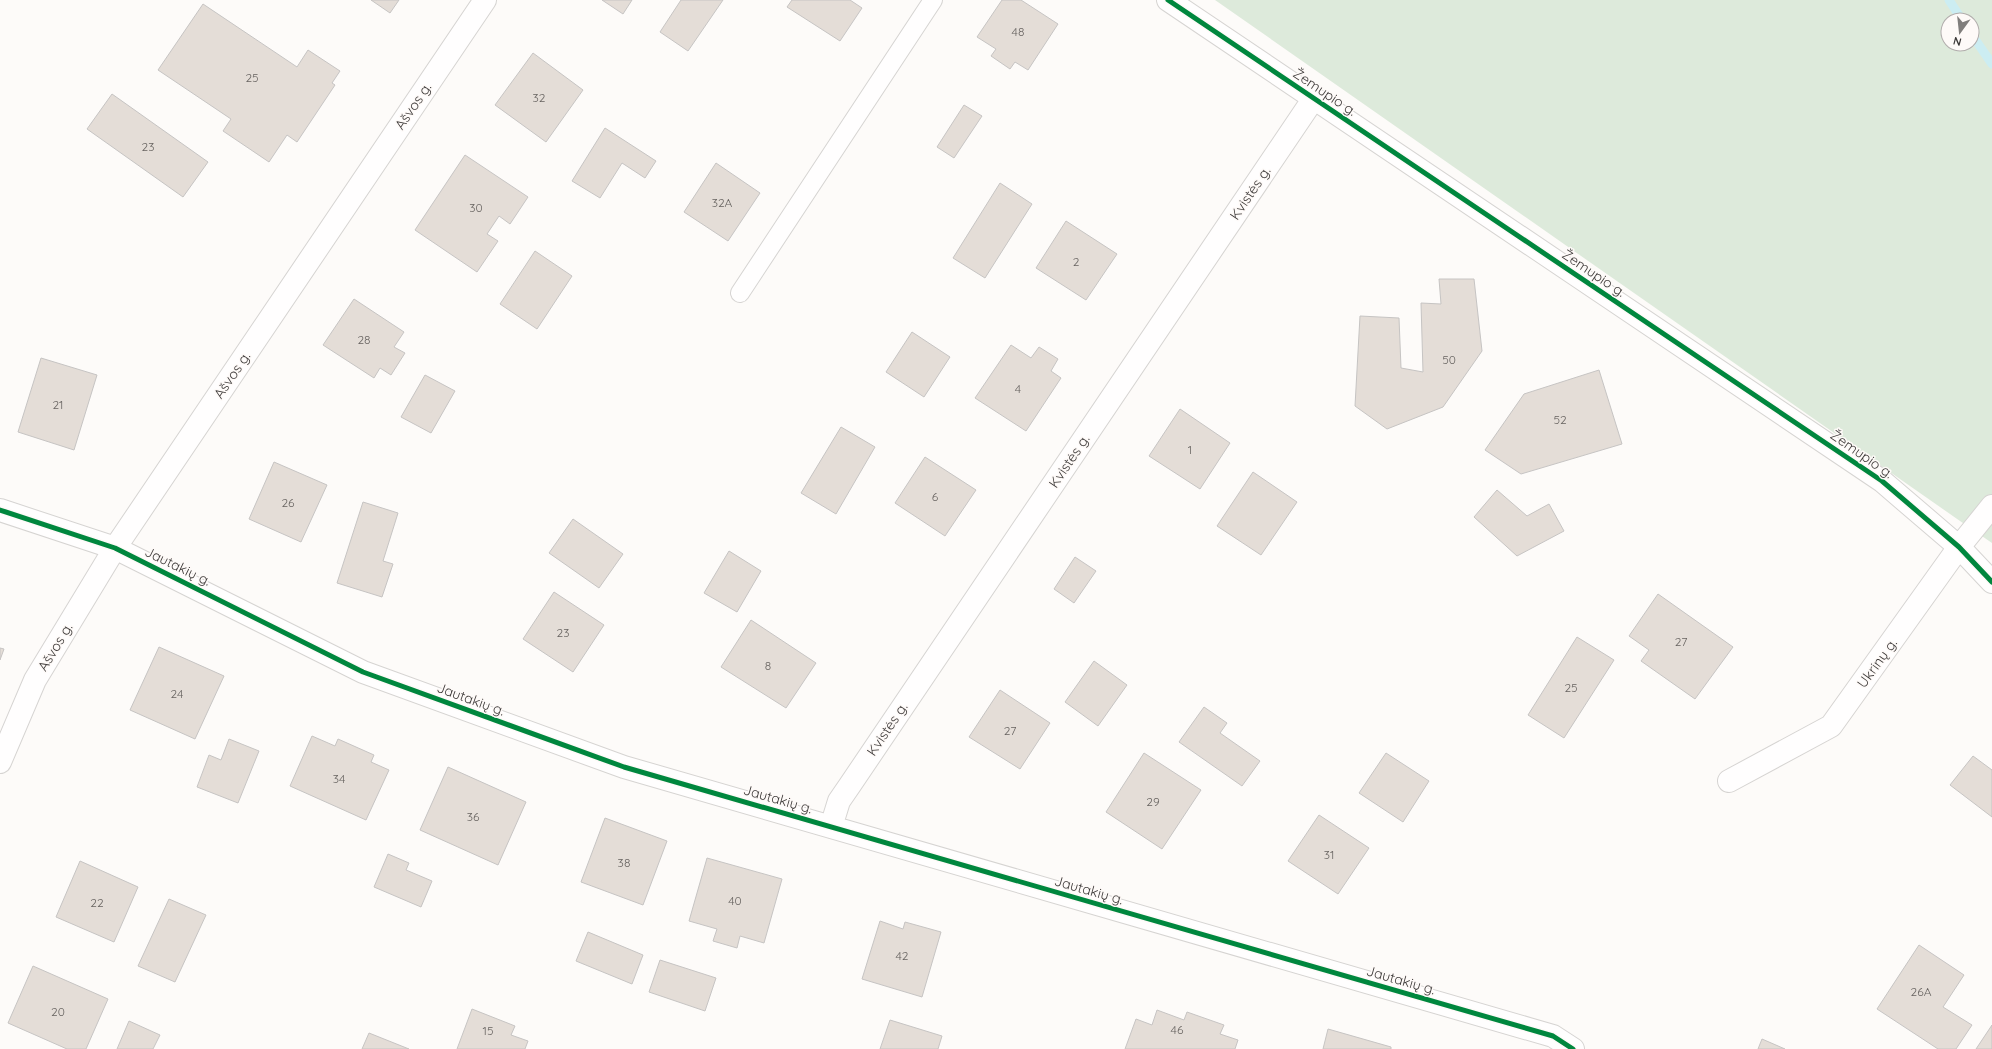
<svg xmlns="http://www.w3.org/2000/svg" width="1992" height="1049" viewBox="0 0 1992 1049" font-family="Quicksand,sans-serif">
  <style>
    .green { fill: #ddeadb; fill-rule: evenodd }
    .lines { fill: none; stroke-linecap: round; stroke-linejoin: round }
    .stream { stroke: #ccedf2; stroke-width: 9 }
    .building { fill: #e4ddd7; stroke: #c6c4c3 }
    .lane-casing { stroke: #d6d4d2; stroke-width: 20 }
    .street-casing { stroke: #d6d4d2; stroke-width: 24 }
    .lane { stroke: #fffefe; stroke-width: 18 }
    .street { stroke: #fffefe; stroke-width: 22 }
    .cycleway-casing { stroke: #fefaf8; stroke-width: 8 }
    .cycleway { stroke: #00873e; stroke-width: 5 }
    .labels { text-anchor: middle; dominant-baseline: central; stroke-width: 3; stroke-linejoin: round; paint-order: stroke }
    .number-label { font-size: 12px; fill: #676360 }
    .street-label { font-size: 14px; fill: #3d3a39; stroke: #fefaf8 }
  </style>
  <rect width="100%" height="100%" fill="#fdfbf9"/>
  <path class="green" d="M1215,0H1992V543L1960,521ZM1948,20H1972V44H1948Z"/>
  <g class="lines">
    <path class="stream" d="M1949,0L1962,20
      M1972,35L1992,64"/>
  </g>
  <path class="building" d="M371,0H399L390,13Z
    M602,0H632L623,14Z
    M681,0H723L688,51L660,32Z
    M792,0H850L862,8L840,41L787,7Z
    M1002,0H1021L1058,24L1028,70L1015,62L1010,69L991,56L996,49L977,37Z
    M203,4L297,67L308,50L340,71L332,83L335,85L297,142L287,135L269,162L223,131L231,119L158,70Z
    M533,53L583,90L546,142L495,105Z
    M112,94L208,162L183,197L87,129Z
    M964,105L982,116L954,158L937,147Z
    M605,128L656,161L645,178L622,163L600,198L572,181Z
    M465,155L528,197L510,224L499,216L487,234L498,241L477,272L415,230Z
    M716,163L760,193L728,241L684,212Z
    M1000,183L1032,204L985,278L953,258Z
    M1066,221L1117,254L1086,300L1036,268Z
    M535,251L572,276L537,329L500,304Z
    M1439,279H1474L1482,351L1443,407L1387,429L1355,406L1360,316L1399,318L1401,368L1423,372L1421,303L1441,304Z
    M354,299L404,332L394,347L405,353L391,375L380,368L374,378L323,345Z
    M912,332L950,357L924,397L886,372Z
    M1011,345L1031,358L1039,347L1058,359L1051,371L1061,378L1026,431L975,398Z
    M41,358L97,375L74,450L18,432Z
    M1599,370L1622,444L1521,474L1485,450L1524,394Z
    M425,375L455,391L431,433L401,417Z
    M1180,409L1230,443L1200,489L1149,456Z
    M841,427L875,447L836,514L801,493Z
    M925,457L976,490L945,536L895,503Z
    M274,462L327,485L301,542L249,519Z
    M1253,472L1297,502L1261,555L1217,526Z
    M1497,490L1527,516L1549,504L1564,531L1517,556L1474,517Z
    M363,502L398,513L383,561L393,564L382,597L337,583Z
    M573,519L623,554L599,588L549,553Z
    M729,551L761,571L737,612L704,593Z
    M1075,557L1096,571L1074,603L1054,589Z
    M554,592L604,625L573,672L523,639Z
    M1658,594L1733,647L1695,699L1641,661L1649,650L1629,636Z
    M751,620L816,663L786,708L721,667Z
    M1577,637L1614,660L1564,738L1528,715Z
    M159,647L224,676L195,739L130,710Z
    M0,648L4,649L0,660Z
    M1094,661L1127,685L1098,726L1065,702Z
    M1000,690L1050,723L1020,769L969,737Z
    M1204,707L1227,723L1220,733L1260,761L1242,786L1179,742Z
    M312,736L335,746L338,739L374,755L371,762L389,770L366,820L290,786Z
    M229,739L259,751L238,803L197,787L209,755L221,760Z
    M1144,753L1201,790L1162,849L1106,812Z
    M1386,753L1429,781L1403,822L1359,793Z
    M1973,756L1992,770V817L1950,785Z
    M448,767L526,802L498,865L420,830Z
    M1319,815L1369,848L1338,894L1288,861Z
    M605,818L667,841L643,905L581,882Z
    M388,854L409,863L406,870L432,881L421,907L374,887Z
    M707,858L782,879L764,943L740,936L737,948L713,941L717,929L689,921Z
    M80,861L138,887L114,942L56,917Z
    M169,899L206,915L175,982L138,966Z
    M880,921L903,929L905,922L941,932L922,997L862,979Z
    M588,932L643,955L632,984L576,961Z
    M1919,945L1964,975L1943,1007L1972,1025L1956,1049H1938L1877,1009Z
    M660,960L716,978L705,1011L649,992Z
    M33,966L108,999L86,1049H67L8,1023Z
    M472,1009L515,1026L511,1035L528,1041L525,1049H457Z
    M1157,1010L1184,1020L1187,1012L1224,1025L1220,1034L1238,1040L1235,1049H1125L1136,1019L1152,1025Z
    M890,1020L942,1036L938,1049H880Z
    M129,1021L160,1035L153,1049H117Z
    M1992,1025V1049H1976Z
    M1328,1029L1391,1047V1049H1323Z
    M369,1033L409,1049H362Z
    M1762,1039L1785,1049H1758Z"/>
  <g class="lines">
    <g class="lane-casing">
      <path id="lane" d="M740,293L933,0"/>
    </g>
    <g class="street-casing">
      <path id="street" d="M1168,0L1882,481L1959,547L1992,582
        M0,510L115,548L363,672L624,767L1553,1036L1573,1049
        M0,762L35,680L115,548L485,0
        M1729,781L1831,726L1959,547L1992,506
        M831,827L839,801L850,785L1314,98"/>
    </g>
    <use href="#lane" class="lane"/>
    <use href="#street" class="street"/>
    <g class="cycleway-casing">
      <path id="cycleway" d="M1168,0L1882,481L1959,547L1992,582
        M0,510L115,548L363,672L624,767L1553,1036L1573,1049"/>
    </g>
    <use href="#cycleway" class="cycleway"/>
  </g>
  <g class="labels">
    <g class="number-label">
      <text x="1018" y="31">48</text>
      <text x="252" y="77">25</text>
      <text x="539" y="97">32</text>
      <text x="148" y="146">23</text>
      <text x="722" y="202">32A</text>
      <text x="476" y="207">30</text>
      <text x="1076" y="261">2</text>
      <text x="364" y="339">28</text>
      <text x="1449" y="359">50</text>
      <text x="1018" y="388">4</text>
      <text x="58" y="404">21</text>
      <text x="1560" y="419">52</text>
      <text x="1190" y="449">1</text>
      <text x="935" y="496">6</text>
      <text x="288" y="502">26</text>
      <text x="563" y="632">23</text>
      <text x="1681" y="641">27</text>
      <text x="768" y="665">8</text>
      <text x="1571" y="687">25</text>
      <text x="177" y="693">24</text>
      <text x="1010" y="730">27</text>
      <text x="339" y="778">34</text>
      <text x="1153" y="801">29</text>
      <text x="473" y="816">36</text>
      <text x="1329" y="854">31</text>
      <text x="624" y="862">38</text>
      <text x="735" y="900">40</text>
      <text x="97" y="902">22</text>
      <text x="902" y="955">42</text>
      <text x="1921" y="991">26A</text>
      <text x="58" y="1011">20</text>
      <text x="1177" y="1029">46</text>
      <text x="488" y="1030">15</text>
    </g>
    <g class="street-label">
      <text transform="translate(1325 92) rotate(34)">Žemupio g.</text>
      <text transform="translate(413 106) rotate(-56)">Ašvos g.</text>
      <text transform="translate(1250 193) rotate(-56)">Kvistės g.</text>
      <text transform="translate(1594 273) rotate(34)">Žemupio g.</text>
      <text transform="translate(232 375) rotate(-56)">Ašvos g.</text>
      <text transform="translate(1862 454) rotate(35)">Žemupio g.</text>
      <text transform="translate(1069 461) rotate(-56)">Kvistės g.</text>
      <text transform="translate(178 566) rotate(26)">Jautakių g.</text>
      <text transform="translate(55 647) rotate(-59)">Ašvos g.</text>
      <text transform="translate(1877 663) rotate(-54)">Ukrinų g.</text>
      <text transform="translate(471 699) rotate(20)">Jautakių g.</text>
      <text transform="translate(887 729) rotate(-56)">Kvistės g.</text>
      <text transform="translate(778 799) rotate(16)">Jautakių g.</text>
      <text transform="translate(1089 890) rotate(16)">Jautakių g.</text>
      <text transform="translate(1401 980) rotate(16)">Jautakių g.</text>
    </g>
  </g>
  <g transform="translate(1960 32) rotate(195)"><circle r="19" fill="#fefaf8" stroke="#b1adac"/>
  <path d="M0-3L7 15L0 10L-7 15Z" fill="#807e7c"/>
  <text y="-6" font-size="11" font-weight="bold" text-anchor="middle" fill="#3d3a39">N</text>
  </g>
</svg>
